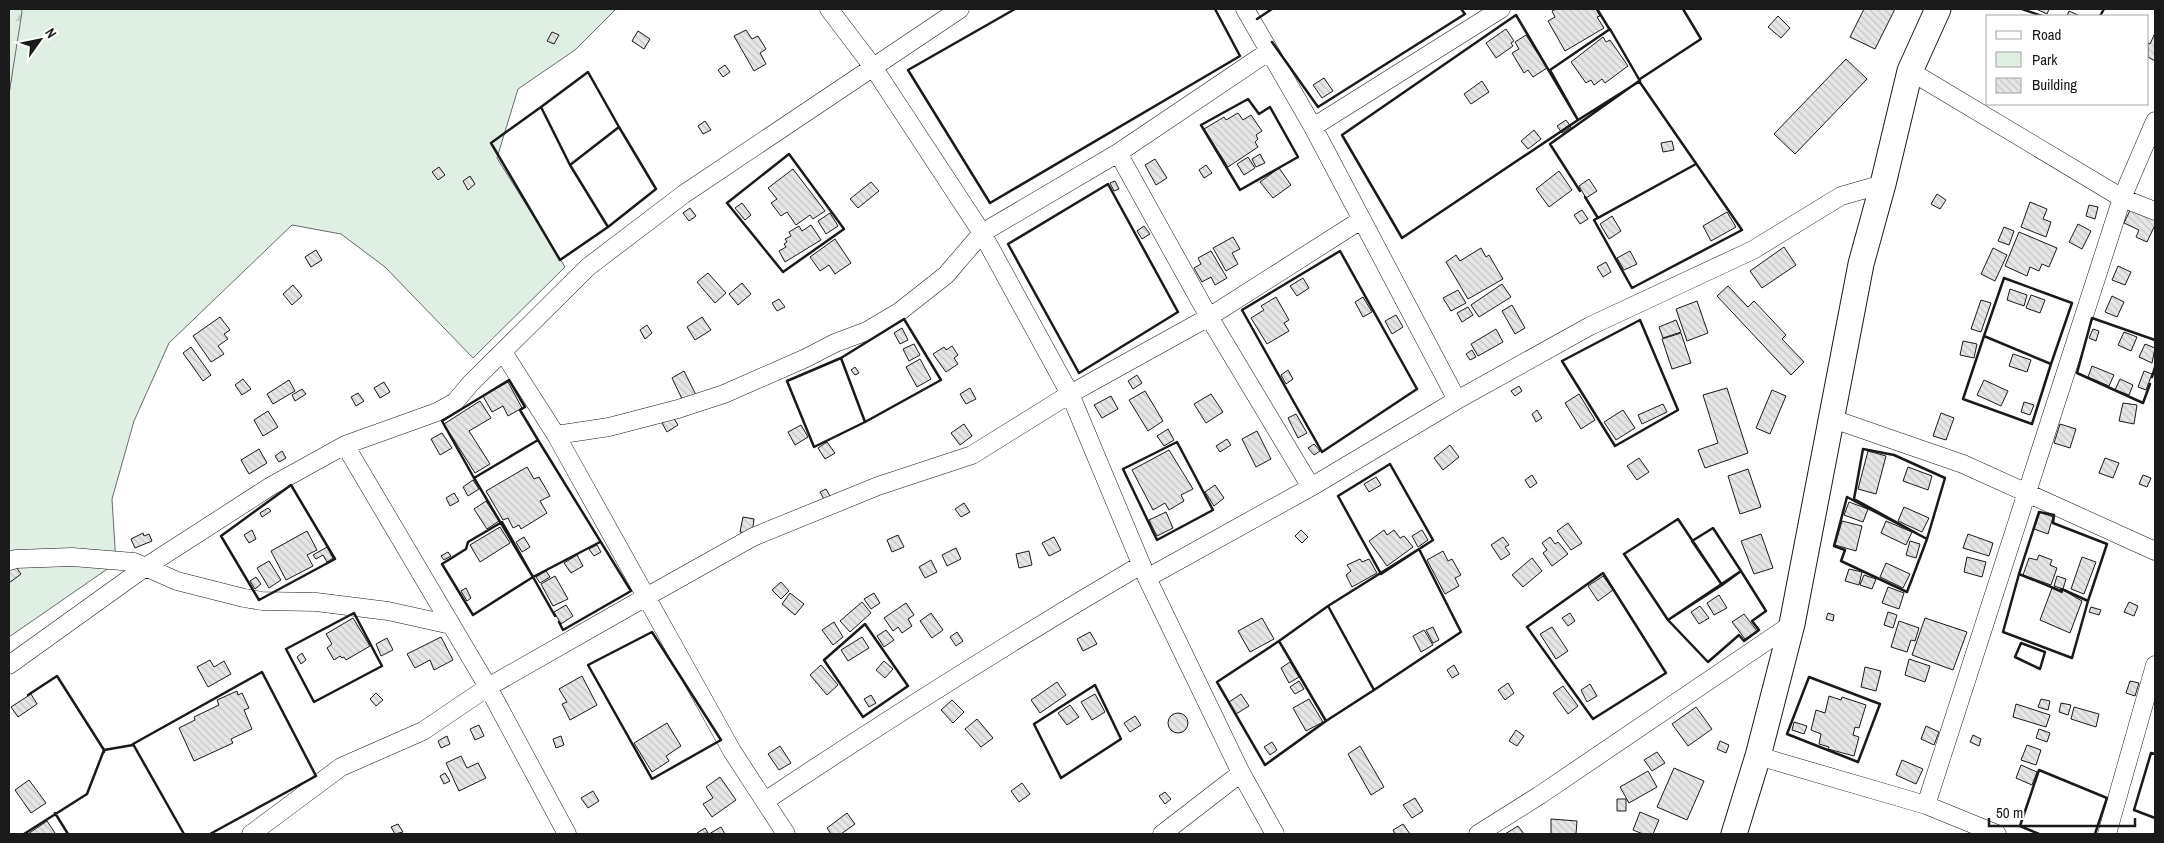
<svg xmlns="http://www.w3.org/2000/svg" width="2164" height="843" viewBox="0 0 2164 843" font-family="'Archivo Narrow',sans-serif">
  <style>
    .green { fill: #e0efe3; stroke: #6a6a6a }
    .forest { fill: url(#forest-firs); stroke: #6a6a6a }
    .building { fill: url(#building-back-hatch); stroke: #1a1a1a }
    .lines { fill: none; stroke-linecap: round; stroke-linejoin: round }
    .street-casing { stroke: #1a1a1a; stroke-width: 19 }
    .secondary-casing { stroke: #1a1a1a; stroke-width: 27 }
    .street { stroke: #fff; stroke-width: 18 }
    .secondary { stroke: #fff; stroke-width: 25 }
    .wall { stroke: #1a1a1a; stroke-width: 2.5 }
  </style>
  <defs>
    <pattern id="forest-firs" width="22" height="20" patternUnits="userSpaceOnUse" patternTransform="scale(1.25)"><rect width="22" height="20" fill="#e0efe3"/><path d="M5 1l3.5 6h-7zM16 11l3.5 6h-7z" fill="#c0ccc2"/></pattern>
    <pattern id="building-back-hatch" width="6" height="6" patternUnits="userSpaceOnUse" patternTransform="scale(1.25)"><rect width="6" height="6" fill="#e6e6e6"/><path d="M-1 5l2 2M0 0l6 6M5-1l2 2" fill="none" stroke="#c5c5c5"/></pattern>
  </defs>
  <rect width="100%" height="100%" fill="#fff"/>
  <path class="green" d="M21,9H616L575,50L518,89L497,158L565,267L473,358L385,267L341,234L292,225L169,343L134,421L112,499L116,563L9,637V94Z"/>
  <path class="forest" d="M9,9H21L22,12L9,94Z"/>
  <path class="building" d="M1556,9H1596L1600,16L1597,17L1604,28L1565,51L1548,21L1555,17L1552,11Z
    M1864,9H1895L1875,49L1850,37Z
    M2036,9H2049L2047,14Z
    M2069,11L2080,16H2067Z
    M1778,16L1790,28L1781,38L1768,27Z
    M1506,29L1514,41L1511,43L1513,46L1496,58L1486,43Z
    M746,30L752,39L758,36L766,49L760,53L766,64L754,71L734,36Z
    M638,31L650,39L644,49L632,41Z
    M552,32L559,35L554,44L547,41Z
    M2155,33V61L2148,57V43L2150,44Z
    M1526,35L1547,68L1533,77L1528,70L1524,73L1512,53L1519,49L1515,42Z
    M1603,37L1606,42L1610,40L1628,66L1605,83L1602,79L1594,85L1591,80L1586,83L1571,62Z
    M1846,59L1867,79L1795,154L1774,134Z
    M725,65L730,72L723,77L718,70Z
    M1324,78L1333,91L1322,98L1313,85Z
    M1482,81L1489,92L1471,104L1464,94Z
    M1238,113L1243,120L1251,115L1262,131L1256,135L1258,139L1255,142L1258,147L1228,167L1204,129L1224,117L1226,120Z
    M1566,120L1571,127L1562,133L1557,126Z
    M705,121L711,130L703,134L698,126Z
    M1534,130L1541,139L1528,149L1521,141Z
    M1672,141L1674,150L1663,152L1661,143Z
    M1260,154L1265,163L1256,167L1252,159Z
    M1248,157L1255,168L1244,175L1237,164Z
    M1155,159L1167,178L1156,185L1145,165Z
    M1206,165L1212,173L1204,178L1199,170Z
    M439,167L445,175L438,180L432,172Z
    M1279,168L1291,185L1273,198L1260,182Z
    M793,169L825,211L813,219L810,215L796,225L787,212L781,216L771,203L777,199L768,188Z
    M1559,171L1572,190L1549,207L1536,189Z
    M470,176L475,184L468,190L463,181Z
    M1589,179L1597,191L1586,198L1579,186Z
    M1115,181L1119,189L1114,191L1110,183Z
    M871,182L879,191L858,208L850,199Z
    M1937,194L1946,200L1940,209L1931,204Z
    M2030,202L2047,209L2043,219L2051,222L2046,237L2021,227Z
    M742,203L751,215L745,220L735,208Z
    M2089,205L2098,207L2095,219L2086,216Z
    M2132,206L2155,217V225L2147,242L2136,237L2139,230L2124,223Z
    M690,208L696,216L689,221L683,213Z
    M1582,210L1588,219L1580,224L1574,215Z
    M1727,212L1736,227L1711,241L1703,226Z
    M830,213L838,226L826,234L818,221Z
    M1612,216L1621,231L1609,239L1600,224Z
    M2078,224L2091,231L2082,249L2069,242Z
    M811,225L821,240L785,262L779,251L786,247L784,244L787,242L785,239L791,236L789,232L799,226L802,231Z
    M1144,226L1150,234L1142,239L1137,231Z
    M2004,227L2014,231L2009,245L1998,241Z
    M2019,232L2057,248L2049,267L2042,264L2039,271L2030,267L2027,276L2005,266Z
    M1233,237L1240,249L1232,253L1238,264L1226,271L1213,248Z
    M835,239L851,263L835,274L829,265L820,271L810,257Z
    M1784,247L1796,265L1762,288L1750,271Z
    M1481,248L1486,257L1489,255L1503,279L1468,299L1446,262L1456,255L1460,261Z
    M1993,248L2007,255L1995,281L1981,274Z
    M316,250L322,260L311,267L305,257Z
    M1211,251L1227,278L1215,285L1211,277L1202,282L1194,268L1201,264L1198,258Z
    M1630,251L1637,264L1624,270L1617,258Z
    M1606,262L1611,272L1603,277L1597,267Z
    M2118,266L2131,272L2125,285L2112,280Z
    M708,273L726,293L715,303L697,282Z
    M1303,278L1309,288L1297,296L1290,286Z
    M742,283L751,294L738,305L729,294Z
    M1502,284L1511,297L1479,317L1471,305Z
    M293,285L302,296L292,305L283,294Z
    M1728,286L1748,307L1754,301L1786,335L1782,339L1804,362L1791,375L1717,296Z
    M2010,289L2027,295L2024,306L2007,300Z
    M1458,290L1466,303L1451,311L1443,298Z
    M2031,295L2045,300L2040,313L2026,308Z
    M2112,296L2124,302L2117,317L2105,312Z
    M1276,297L1289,320L1284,323L1289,331L1267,344L1251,318L1264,310L1261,306Z
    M1363,297L1372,312L1363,317L1355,302Z
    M779,299L785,307L777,311L772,303Z
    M1981,300L1991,303L1981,332L1971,329Z
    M1697,301L1708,333L1687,341L1676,309Z
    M1512,305L1525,328L1515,334L1502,311Z
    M1468,307L1473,315L1462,322L1457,313Z
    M1396,315L1403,327L1392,334L1385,321Z
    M220,317L230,330L224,334L228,339L218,346L224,354L211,362L193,336Z
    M702,317L711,330L695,340L687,327Z
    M1676,320L1681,332L1663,338L1659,327Z
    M647,325L652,333L645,339L640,330Z
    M902,328L908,340L900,344L894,333Z
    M1496,329L1503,342L1478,356L1471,344Z
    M2093,329L2099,331L2096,341L2089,338Z
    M2124,332L2137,337L2131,351L2118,345Z
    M1681,333L1691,363L1672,369L1662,339Z
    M1963,341L1977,344L1974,358L1960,355Z
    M914,344L920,355L909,361L903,349Z
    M2145,344L2155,348L2152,363L2139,357Z
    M952,346L958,355L954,358L958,364L946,372L933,354L944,347L946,350Z
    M191,347L211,375L203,381L183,353Z
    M1472,350L1476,357L1470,360L1466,354Z
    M2013,354L2031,360L2027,372L2009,366Z
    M920,359L931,379L917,387L906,367Z
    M2092,366L2114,375L2109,386L2088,377Z
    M855,367L859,373L855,375L851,370Z
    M1288,370L1293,379L1286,384L1281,375Z
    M684,371L696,395L683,401L672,378Z
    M2144,371L2152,374L2146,390L2138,387Z
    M1137,375L1142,383L1133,389L1128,381Z
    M243,379L251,389L242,395L235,385Z
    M2120,379L2133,385L2129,395L2115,390Z
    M289,380L295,391L273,404L267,394Z
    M1984,380L2008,391L2001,406L1977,395Z
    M384,382L390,392L380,398L374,388Z
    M508,382L522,408L508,416L503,406L492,412L483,396Z
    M1519,386L1522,391L1515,396L1511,391Z
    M970,388L976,399L966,404L960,394Z
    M1727,388L1748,453L1705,468L1698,450L1718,443L1703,395Z
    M302,389L306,394L295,401L292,395Z
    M1772,390L1786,396L1770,434L1756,428Z
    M1145,391L1163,421L1148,431L1129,400Z
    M358,393L364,401L356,406L351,397Z
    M1211,394L1223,412L1206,423L1194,404Z
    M1579,394L1595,420L1581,429L1565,403Z
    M1111,396L1118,409L1102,418L1094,405Z
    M480,401L491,418L469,431L490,464L475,473L444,424Z
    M2024,402L2034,405L2030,415L2021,412Z
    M2123,403L2137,405L2134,424L2119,421Z
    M1663,404L1667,412L1642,424L1638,415Z
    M1537,410L1542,418L1536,422L1532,414Z
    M1623,410L1635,428L1616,440L1604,422Z
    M268,411L278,427L263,436L254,420Z
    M1941,413L1954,418L1946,440L1933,436Z
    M1296,414L1307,433L1298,438L1288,418Z
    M673,417L678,425L667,432L662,423Z
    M964,424L972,436L960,445L951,433Z
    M2060,424L2076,429L2070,448L2054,443Z
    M801,425L808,437L795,445L788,432Z
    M1168,429L1174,440L1164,446L1157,436Z
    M1257,431L1271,459L1256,467L1242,439Z
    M442,433L452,448L440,455L431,439Z
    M1227,439L1231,445L1220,452L1216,446Z
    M827,442L835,453L825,459L818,448Z
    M1314,444L1320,451L1314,455L1308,448Z
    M1450,445L1459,457L1443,470L1434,458Z
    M259,449L267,463L249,474L241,460Z
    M1169,450L1193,489L1181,495L1184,501L1169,510L1165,503L1153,510L1132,470Z
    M282,451L286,458L279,462L275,456Z
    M1868,451L1886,456L1876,494L1858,489Z
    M1639,458L1649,472L1637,480L1627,466Z
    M2105,458L2119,463L2113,478L2099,473Z
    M527,467L534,479L539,477L550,496L540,501L547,513L521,529L519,525L513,528L508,518L503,520L486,491Z
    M1908,467L1932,476L1928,490L1903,481Z
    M1748,469L1761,507L1740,514L1728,476Z
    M1532,475L1537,483L1530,488L1525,480Z
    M2143,475L2151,478L2147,487L2139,484Z
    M1376,477L1381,485L1369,492L1364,484Z
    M473,480L479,489L468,496L463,487Z
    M1215,485L1224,498L1214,506L1205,492Z
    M826,489L830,496L824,499L820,492Z
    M454,493L459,501L450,506L446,498Z
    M486,501L499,521L487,529L474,509Z
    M1849,502L1868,509L1863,522L1844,515Z
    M964,503L970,512L961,517L955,509Z
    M1904,507L1929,518L1922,532L1898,521Z
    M268,508L271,511L262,517L260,513Z
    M1166,512L1173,528L1157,536L1149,520Z
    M2040,512L2053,517L2048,534L2034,529Z
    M743,517L754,519L752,534L740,532Z
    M1842,521L1862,526L1856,551L1835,545Z
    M1886,521L1912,532L1906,545L1881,533Z
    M1568,523L1582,543L1571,550L1557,531Z
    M500,527L510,543L480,562L470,545Z
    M252,530L256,539L249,543L244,535Z
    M1301,530L1308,537L1302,543L1295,536Z
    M1384,530L1387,535L1394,530L1400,538L1404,536L1413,547L1387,566L1369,541Z
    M1422,530L1428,540L1418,547L1412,536Z
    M307,531L317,550L307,555L313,566L286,580L271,551Z
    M143,533L144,536L149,534L152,541L135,548L131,539Z
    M1761,534L1773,568L1754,574L1741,541Z
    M1968,534L1993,543L1989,556L1963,548Z
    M898,535L904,547L892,552L887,540Z
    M524,537L530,547L522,552L516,542Z
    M1054,537L1061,550L1049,556L1042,543Z
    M1503,537L1509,545L1505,547L1510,554L1501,560L1491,545Z
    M1550,537L1555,544L1558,542L1568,554L1552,566L1543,553L1547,550L1542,543Z
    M1910,541L1920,544L1916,558L1906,555Z
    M597,545L601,552L594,556L589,549Z
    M327,547L333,558L327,562L323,555L316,559L313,555Z
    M956,548L961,559L947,566L942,555Z
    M1029,551L1032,565L1019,568L1016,554Z
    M1443,551L1448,561L1452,559L1461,575L1455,578L1459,586L1445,594L1427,560Z
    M448,552L451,556L444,560L441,556Z
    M577,555L583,566L571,573L564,563Z
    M2039,555L2052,560L2050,565L2057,568L2051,585L2023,575L2029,558L2037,560Z
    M1967,557L1986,562L1982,577L1964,572Z
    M2082,557L2096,562L2084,594L2071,589Z
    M1532,558L1542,571L1523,587L1512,575Z
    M1360,559L1362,562L1369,559L1377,573L1352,587L1346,575L1351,571L1347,565Z
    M931,560L937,572L925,578L919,567Z
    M269,561L281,580L269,588L257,568Z
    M1886,563L1910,574L1903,588L1880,577Z
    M14,564L21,574L9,583V568Z
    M1849,569L1862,572L1859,585L1845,581Z
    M546,571L550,577L540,583L536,577Z
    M1864,575L1876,579L1872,589L1860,585Z
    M555,576L568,599L553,606L541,584Z
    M1603,576L1613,590L1598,601L1588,586Z
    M2057,576L2066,579L2063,589L2054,586Z
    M256,577L261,584L255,589L250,581Z
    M781,582L789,591L781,599L772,590Z
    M1888,587L1904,593L1899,609L1882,603Z
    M466,588L471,598L467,601L461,591Z
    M2052,588L2062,593L2063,590L2082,601L2070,633L2040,620Z
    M790,593L804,604L795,615L782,604Z
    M874,593L880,603L871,609L864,599Z
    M1719,595L1727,608L1714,615L1707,603Z
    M862,602L871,613L850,632L840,621Z
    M2129,602L2138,606L2134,616L2124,612Z
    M906,603L914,615L908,619L912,626L902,633L898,627L893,631L884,618Z
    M566,605L573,616L561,624L554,612Z
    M1700,606L1709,618L1699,624L1691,612Z
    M2091,607L2101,610L2099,615L2089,612Z
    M1888,612L1897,615L1893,628L1884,625Z
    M931,613L943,630L932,638L920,621Z
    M1570,613L1575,621L1568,626L1562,618Z
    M1828,613L1834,615L1833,621L1826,619Z
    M1744,614L1757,631L1745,639L1732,622Z
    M353,618L370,646L346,660L344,657L342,658L340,656L334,660L327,648L332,644L326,634Z
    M1262,618L1274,639L1250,652L1238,631Z
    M1925,618L1967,632L1953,670L1912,655Z
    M1899,621L1919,628L1915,641L1911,640L1907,652L1891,647Z
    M834,622L843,637L833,645L822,630Z
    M1433,627L1439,640L1433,643L1426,630Z
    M1552,627L1568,651L1556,659L1540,634Z
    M886,630L894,640L884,647L877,636Z
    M1424,630L1433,645L1421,652L1413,636Z
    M957,632L963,641L956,646L950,637Z
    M1090,632L1097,644L1083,651L1077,639Z
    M441,637L453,660L434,670L430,660L415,668L407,654Z
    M862,637L869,648L848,661L841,650Z
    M387,638L393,650L381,656L376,644Z
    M302,653L306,660L301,664L297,657Z
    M1909,659L1930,666L1925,682L1905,675Z
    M210,660L214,667L224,661L231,674L208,687L197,667Z
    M884,661L893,669L885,678L876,670Z
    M1290,662L1299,677L1289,683L1281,668Z
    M821,665L838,685L827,695L810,675Z
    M1454,665L1459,674L1452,678L1447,670Z
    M1865,667L1881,671L1876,691L1861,687Z
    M582,676L597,705L570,720L562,704L567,702L559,689Z
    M1299,681L1304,689L1295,694L1290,687Z
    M2130,681L2139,683L2135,696L2126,693Z
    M1057,682L1066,695L1040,713L1031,700Z
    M1508,683L1514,693L1505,700L1498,690Z
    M1590,684L1597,696L1587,702L1581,690Z
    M1563,686L1578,706L1568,714L1553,693Z
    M237,691L238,695L242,693L249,708L244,710L252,729L231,739L233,743L194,761L179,728L195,720L194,717L219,705L217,700Z
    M376,693L383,700L376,706L370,699Z
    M31,694L37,704L18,717L11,707Z
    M1095,694L1105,712L1092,720L1081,702Z
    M1241,694L1249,706L1236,714L1229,702Z
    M871,695L876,703L869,707L864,699Z
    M1829,696L1841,700L1842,697L1866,705L1859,728L1855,727L1853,735L1859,737L1854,756L1828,749L1829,747L1819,744L1821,734L1811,730L1816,710L1825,713Z
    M1309,699L1323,722L1306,731L1293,708Z
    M2041,699L2050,701L2048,710L2038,707Z
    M952,700L964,712L953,723L941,710Z
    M2061,703L2071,705L2068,715L2059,712Z
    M2016,704L2050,715L2046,727L2013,717Z
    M1070,705L1079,717L1067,725L1058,713Z
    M1696,707L1712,729L1688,746L1672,724Z
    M2074,707L2099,714L2096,727L2071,719Z
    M1168 723a10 10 0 1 1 20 0a10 10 0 1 1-20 0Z
    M1135,716L1141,725L1130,732L1124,723Z
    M977,719L993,738L981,747L965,729Z
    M1794,722L1807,726L1804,734L1792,730Z
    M667,723L681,746L666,756L669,761L652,772L634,743Z
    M479,725L484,736L475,740L470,729Z
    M1926,726L1939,732L1934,745L1921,739Z
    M2039,729L2050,733L2047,742L2036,738Z
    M1516,730L1524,736L1517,746L1509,741Z
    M1973,735L1981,739L1979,746L1970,742Z
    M447,736L450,744L441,748L438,741Z
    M561,736L564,745L556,748L553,739Z
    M1720,741L1729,745L1726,753L1717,749Z
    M1272,742L1277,750L1270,755L1264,747Z
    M2027,745L2041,750L2036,765L2021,760Z
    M780,746L791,763L779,770L768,754Z
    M1360,746L1384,787L1371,795L1348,754Z
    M1657,752L1665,763L1652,771L1644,760Z
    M461,756L467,768L478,763L486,778L459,791L446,763Z
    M1902,760L1923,769L1916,784L1896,775Z
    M2021,765L2037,772L2032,785L2016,778Z
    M1674,768L1704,781L1687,820L1657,807Z
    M1648,771L1657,787L1629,803L1620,787Z
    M445,773L450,781L444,784L440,776Z
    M720,777L736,800L712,817L703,804L713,798L706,787Z
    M29,780L46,803L31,813L15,790Z
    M1022,783L1030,794L1019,802L1011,791Z
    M593,791L599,801L588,808L581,798Z
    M1165,792L1171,799L1165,804L1159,796Z
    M1415,798L1423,811L1412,818L1403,805Z
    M1617,799H1626V811H1617Z
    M1640,812L1659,820L1653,834H1643L1633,830Z
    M847,813L855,824L841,834H831L827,828Z
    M1551,819L1577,821L1576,834H1551Z
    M47,821L55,833L53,834H28Z
    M398,824L403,832L395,834L391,827Z
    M1403,824L1410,834H1395L1393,830Z
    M1518,826L1524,834H1505Z
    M721,827L725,834H709Z
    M705,828L708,833L698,834L697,833Z"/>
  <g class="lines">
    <g class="street-casing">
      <path id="street" d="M829,9L873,67L982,233L1070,394L1147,578L1241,773L1275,834
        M1245,9L1313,127L1457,400
        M1910,71L2122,198L2155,211
        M1313,127L1501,9
        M1118,153L1209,317L1311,487
        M503,352L556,435L732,751L786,834
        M1830,418L1963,464L2155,551
        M556,435L609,427L678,409L724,394L806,358L835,343L867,331L899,312L946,275L982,233L1118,153L1268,52
        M345,445L488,687L567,834
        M9,561L16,559L72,557L134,562L177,581L244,598L262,601L316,602L388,611L451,625
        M1147,578L1311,487L1457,400L1590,326L1753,250L1841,196L1883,184
        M9,665L147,566L271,486L345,445L437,412L455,402L470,384L588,267L684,194L960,9
        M1758,756L1926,805L1997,834
        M765,801C888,719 1013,640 1141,565
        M1926,805L2122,198L2155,121
        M251,834L341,767L423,731L488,687L646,597L753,537L878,486L972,455L1070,394L1209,317L1361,220
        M1162,834L1241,773
        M1478,834L1540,795L1792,624
        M2107,834L2155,665"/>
    </g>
    <g class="secondary-casing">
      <path id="secondary" d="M1734,834L1758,756L1792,624L1861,264L1883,184L1910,71L1938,9"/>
    </g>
    <use href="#street" class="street"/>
    <use href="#secondary" class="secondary"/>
    <path class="wall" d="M1015,9L908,70L990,203L1240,56L1215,9
      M1597,9L1610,30
      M2022,9L2042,16
      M1516,15L1578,120L1402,238L1342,135Z
      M2100,16L2104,9
      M1257,19L1272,9
      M1610,29L1640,81L1578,120L1550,70Z
      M1272,42L1318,107L1465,14L1461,9
      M588,72L619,127L570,165L541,107Z
      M1640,79L1701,39L1683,9
      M1248,99L1259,114L1270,107L1298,157L1240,190L1201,125Z
      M541,107L570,165L608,227L560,260L491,143Z
      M619,127L656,189L608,227L570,165Z
      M789,154L844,229L783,272L727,203Z
      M1108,184L1178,312L1079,373L1008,244Z
      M1580,191L1550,144L1639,81L1742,230L1632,288L1594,220L1696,164
      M1585,197L1598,218L1696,164
      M1340,251L1417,389L1322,452L1242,310Z
      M2004,278L2072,303L2051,364L1984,336Z
      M904,319L941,380L865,422L841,358Z
      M1640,320L1678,410L1615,446L1562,361Z
      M1984,336L2051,364L2032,424L1963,399Z
      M841,358L865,422L814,447L787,381Z
      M2152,377L2155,367
      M509,380L525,407L520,410L538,440L474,478L442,421Z
      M2150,384L2143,403L2077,373L2092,318L2155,340
      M1177,442L1213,510L1157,540L1123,469Z
      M1863,449L1894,455L1945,478L1927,539L1854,499Z
      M1390,464L1433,540L1381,574L1338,496Z
      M291,485L335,559L259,600L221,536Z
      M1847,497L1927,539L1907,592L1841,561L1845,550L1834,546Z
      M2039,512L2054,515L2053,523L2107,544L2088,601L2064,590L2061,589V591L2019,574Z
      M1678,519L1722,585L1668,620L1624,554Z
      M502,522L533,577L473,615L442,564L466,549L468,542Z
      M1713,528L1741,571L1722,585L1692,541Z
      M1419,549L1461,632L1374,690L1328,606Z
      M1741,571L1766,611L1752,621L1759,630L1744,641L1739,635L1708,662L1668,620Z
      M1603,573L1666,673L1593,719L1527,627Z
      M2019,574L2061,591V589L2064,590L2088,601L2072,658L2003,632Z
      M1328,606L1374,690L1326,721L1279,641Z
      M354,613L382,666L314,702L286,649Z
      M555,616L533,577L600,542
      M559,622L563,630L631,591L538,440L474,478L533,577L600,542
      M865,624L908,686L863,717L824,660Z
      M652,632L721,740L652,779L588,665Z
      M1279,641L1326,721L1265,765L1217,682Z
      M2021,643L2045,652L2040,669L2015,657Z
      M1809,677L1880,704L1858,762L1787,734Z
      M1095,685L1121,739L1061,778L1034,724Z
      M104,752V750L133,745
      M2155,754L2151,753L2134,810L2155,818
      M55,813L68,834
      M24,834L87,794L104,750L57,676L28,695
      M184,834L133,744L262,672L316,776L210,834
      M2039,834L2020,826L2039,770L2107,798L2095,834"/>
  </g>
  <rect width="2164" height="843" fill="none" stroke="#1a1a1a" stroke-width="20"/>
  <rect x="1986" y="15" width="162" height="90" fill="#ffffff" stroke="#a3a3a3"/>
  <rect x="1996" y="31" width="25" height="8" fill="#ffffff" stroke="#a3a3a3"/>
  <text x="2032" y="40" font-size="15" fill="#1a1a1a">Road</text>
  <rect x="1996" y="52" width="25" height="15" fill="#e0efe3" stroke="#a3a3a3"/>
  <text x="2032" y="65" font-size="15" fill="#1a1a1a">Park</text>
  <rect x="1996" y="78" width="25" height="15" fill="url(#building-back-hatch)" stroke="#a3a3a3"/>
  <text x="2032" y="90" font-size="15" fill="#1a1a1a">Building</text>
  <g transform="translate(40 40) rotate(57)" stroke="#ffffff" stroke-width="4" paint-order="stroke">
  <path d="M0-4L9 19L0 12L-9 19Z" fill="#1a1a1a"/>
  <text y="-8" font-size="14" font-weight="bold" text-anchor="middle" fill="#1a1a1a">N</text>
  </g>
  <path d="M1989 818v8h146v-8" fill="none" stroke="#1a1a1a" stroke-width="2.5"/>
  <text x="1996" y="818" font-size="15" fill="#1a1a1a" stroke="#ffffff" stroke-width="4" paint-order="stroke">50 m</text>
</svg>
